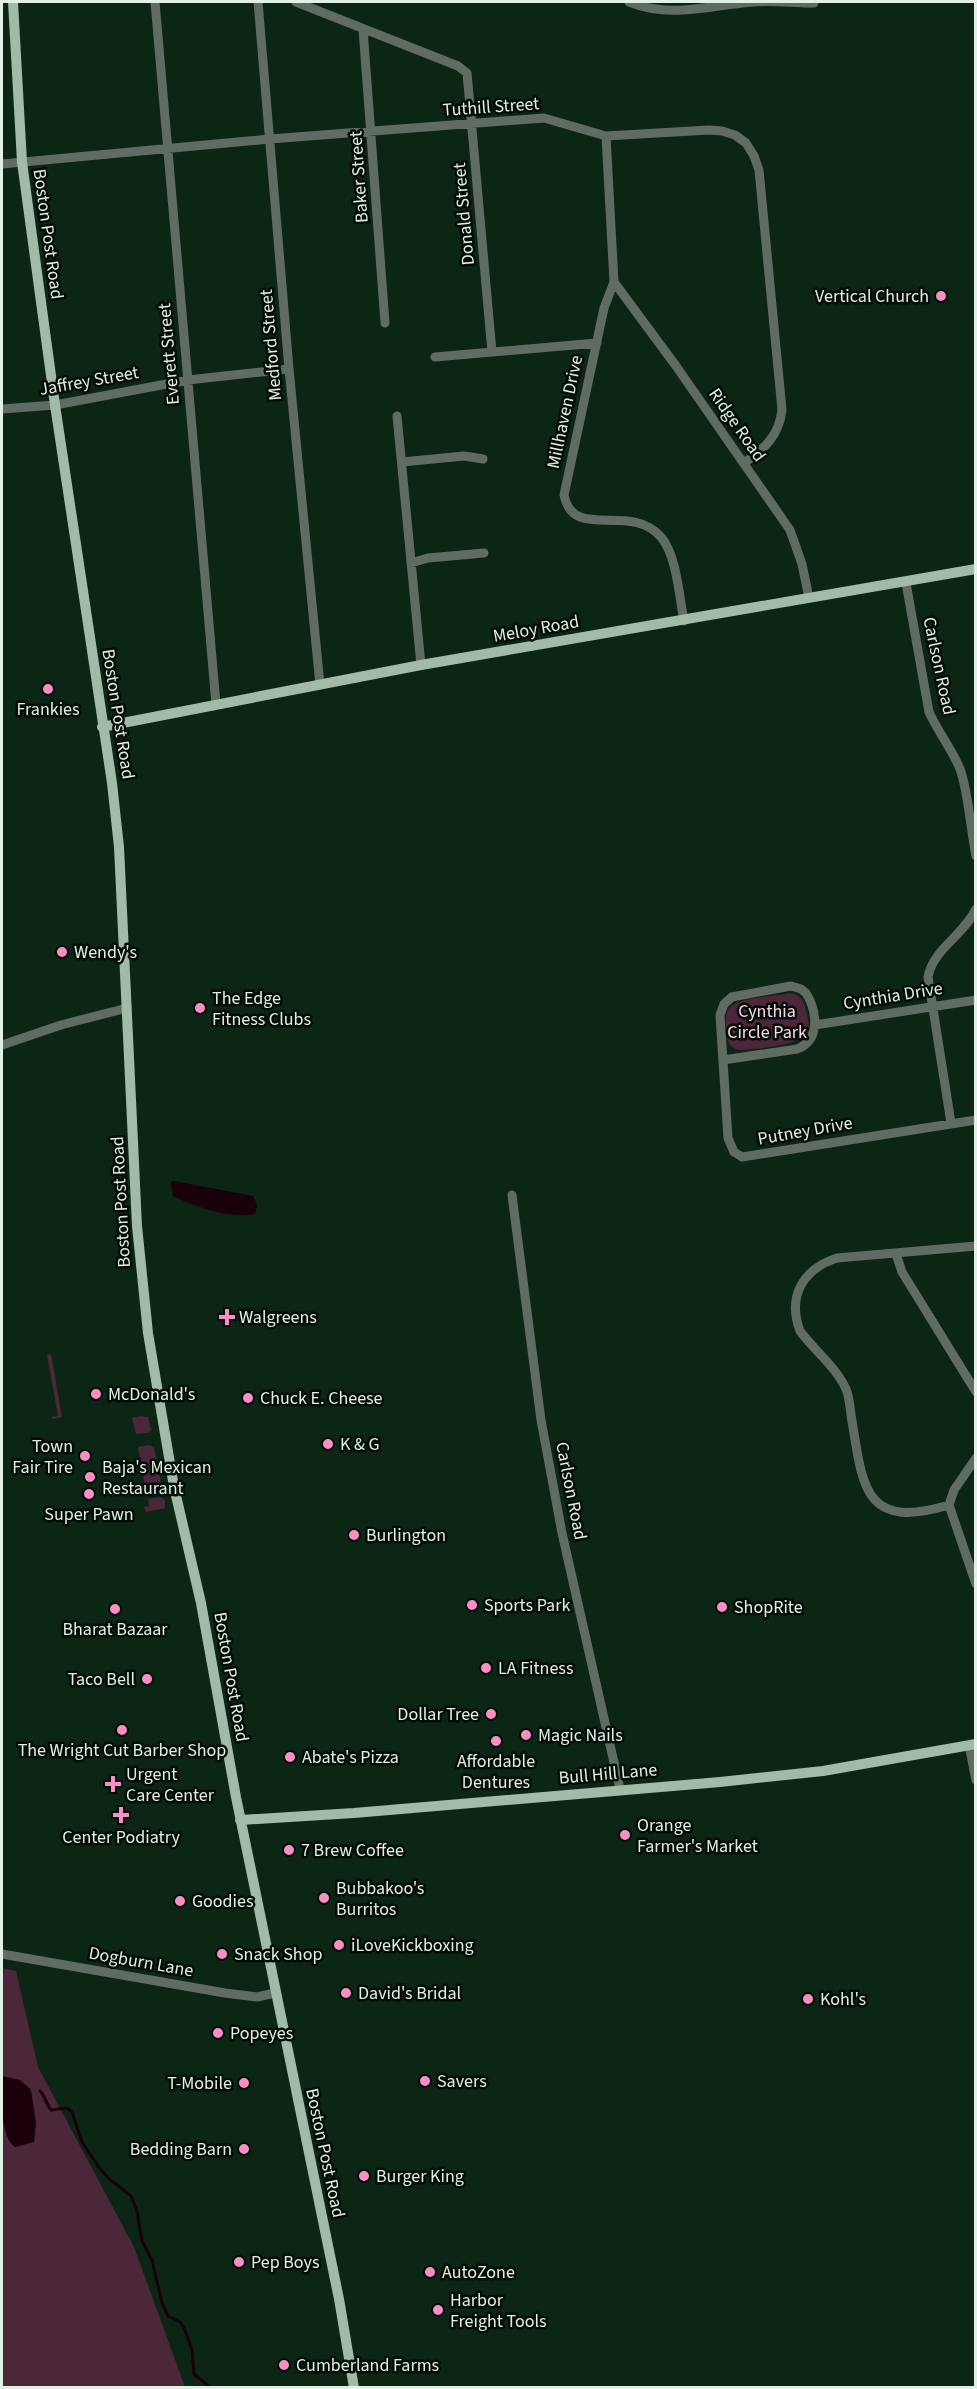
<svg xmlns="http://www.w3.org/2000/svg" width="977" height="2389" viewBox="0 0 977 2389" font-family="'Source Sans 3',sans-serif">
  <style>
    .green { fill: #4c2639 }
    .water { fill: #19000b }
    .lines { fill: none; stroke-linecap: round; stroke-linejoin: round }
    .stream { stroke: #19000b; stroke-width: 3 }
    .minor { stroke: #606c63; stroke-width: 9 }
    .major { stroke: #a2bba8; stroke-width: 10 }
    .poi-dot { fill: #fb8fc5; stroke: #030c06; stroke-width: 2 }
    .labels { text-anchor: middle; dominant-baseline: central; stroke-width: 5; stroke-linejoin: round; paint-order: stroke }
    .street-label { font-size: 18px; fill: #e1f0e4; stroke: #030c06 }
    .poi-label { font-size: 18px; fill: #e1f0e4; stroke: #030c06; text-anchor: start }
    .park-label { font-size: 18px; fill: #f9d9e7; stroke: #030c06 }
  </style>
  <rect width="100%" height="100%" fill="#0c2615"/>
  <path class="green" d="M789,993C798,994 803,998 805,1007C807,1014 810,1024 808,1031C804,1046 757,1048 742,1050C733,1050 728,1045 727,1036C726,1029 725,1019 727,1012C731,997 775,997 789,993Z
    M51,1354L62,1417L52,1419V1417L58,1416L47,1355Z
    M140,1416L148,1417L151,1430L148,1433L136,1434L132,1418Z
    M150,1445L154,1448L161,1482L158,1485L145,1486L138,1447Z
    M160,1497L165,1500V1508L146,1512L144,1507L149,1506L148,1499Z
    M2,1968L16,1971L38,2067L134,2247L185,2387H2Z"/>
  <path class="water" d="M174,1181L253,1196L257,1205L255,1214C229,1219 196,1207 173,1196L171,1182Z
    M2,2076L20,2080L31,2090L36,2123L34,2142L15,2147C0,2137 1,2094 2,2076Z"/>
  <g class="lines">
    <path class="stream" d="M2,1970V1973
      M40,2091C46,2097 46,2104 51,2110L67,2108L72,2112L82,2142L98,2166L108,2178L131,2196L137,2211L142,2241L152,2260L162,2303L168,2316L180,2322L184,2328L192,2350L194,2374L211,2388"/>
    <path class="minor" d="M155,2L216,704
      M258,2L289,369L320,685
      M296,2L458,66L467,73L492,352
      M629,2C671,19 710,5 753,2C773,0 794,3 814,3
      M363,29L385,323
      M606,136L614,282L604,308L564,495C573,542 630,501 661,537C677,556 679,596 684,621
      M2,164L270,139L544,118L606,136L709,130L722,131L735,135L746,143L754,156L759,170L782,410C779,436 765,448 744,463
      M614,282L676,366L790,530L802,564L809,598
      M435,357L597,343
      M2,409L55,405L188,380L289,369
      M397,416L421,665
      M402,462L464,456L483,459
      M411,563L428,558L484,553
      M906,583L929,712C938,732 952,749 960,769C968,790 971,832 976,856
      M815,1025L976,1000
      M2,1045L61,1025L127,1008
      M723,1060L797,1049C821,1040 817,1011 806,993L801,989L791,986L732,997L724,1004L720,1015L728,1138L734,1152L742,1157L976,1120
      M951,1123L928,977C933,949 964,935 976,909
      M512,1195L541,1420L562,1533L620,1789
      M896,1254L902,1272L976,1392
      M976,1458L954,1490L949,1505L976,1584
      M949,1505C865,1530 863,1489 852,1421C850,1411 850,1398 846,1389C836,1367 814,1350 800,1331C787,1296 803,1269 837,1258L976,1246
      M969,1745L976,1780
      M2,1954L225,1993L257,1997L275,1993"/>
    <path class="major" d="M13,2L22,162L55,405L112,783L119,847L137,1226L148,1333L174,1487L201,1603L236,1797L339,2299L354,2388
      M102,727L421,665L976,569
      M240,1820L354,1813L720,1782L823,1771L976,1744"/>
  </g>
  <g class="poi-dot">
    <circle cx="941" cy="296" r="6"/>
    <circle cx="48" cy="689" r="6"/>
    <circle cx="62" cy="952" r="6"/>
    <circle cx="200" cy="1008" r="6"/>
    <path d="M224 1308h6v6h6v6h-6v6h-6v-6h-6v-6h6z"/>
    <circle cx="96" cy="1394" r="6"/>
    <circle cx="248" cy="1398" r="6"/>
    <circle cx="328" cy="1444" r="6"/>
    <circle cx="85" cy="1456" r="6"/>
    <circle cx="90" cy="1477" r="6"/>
    <circle cx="89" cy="1494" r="6"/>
    <circle cx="354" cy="1535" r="6"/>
    <circle cx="472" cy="1605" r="6"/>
    <circle cx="722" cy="1607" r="6"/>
    <circle cx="115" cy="1609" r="6"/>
    <circle cx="486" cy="1668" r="6"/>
    <circle cx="147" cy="1679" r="6"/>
    <circle cx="491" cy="1714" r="6"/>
    <circle cx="122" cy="1730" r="6"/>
    <circle cx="526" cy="1735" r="6"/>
    <circle cx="496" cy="1741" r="6"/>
    <circle cx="290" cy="1757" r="6"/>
    <path d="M110 1775h6v6h6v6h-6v6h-6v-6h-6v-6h6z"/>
    <path d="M118 1806h6v6h6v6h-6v6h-6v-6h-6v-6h6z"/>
    <circle cx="625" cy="1835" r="6"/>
    <circle cx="289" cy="1850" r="6"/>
    <circle cx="324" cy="1898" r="6"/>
    <circle cx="180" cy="1901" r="6"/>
    <circle cx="339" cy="1945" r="6"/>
    <circle cx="222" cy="1954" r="6"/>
    <circle cx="346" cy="1993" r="6"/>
    <circle cx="808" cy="1999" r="6"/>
    <circle cx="218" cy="2033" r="6"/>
    <circle cx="425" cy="2081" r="6"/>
    <circle cx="244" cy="2083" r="6"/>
    <circle cx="244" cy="2149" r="6"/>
    <circle cx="364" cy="2176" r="6"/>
    <circle cx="239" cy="2262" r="6"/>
    <circle cx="430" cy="2272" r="6"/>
    <circle cx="438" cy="2310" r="6"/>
    <circle cx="284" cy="2365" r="6"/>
  </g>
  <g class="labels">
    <g class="street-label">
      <text transform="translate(491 107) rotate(-4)">Tuthill Street</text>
      <text transform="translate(359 177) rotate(-94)">Baker Street</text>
      <text transform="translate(464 214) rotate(-95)">Donald Street</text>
      <text transform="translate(48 234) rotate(82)">Boston Post Road</text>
      <text transform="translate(271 345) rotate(-95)">Medford Street</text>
      <text transform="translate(169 354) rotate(-95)">Everett Street</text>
      <text transform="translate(89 381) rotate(-10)">Jaffrey Street</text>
      <text transform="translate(565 412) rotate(-78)">Millhaven Drive</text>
      <text transform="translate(737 425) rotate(55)">Ridge Road</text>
      <text transform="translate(536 629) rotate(-10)">Meloy Road</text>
      <text transform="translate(939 666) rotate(78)">Carlson Road</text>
      <text transform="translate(118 714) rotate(81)">Boston Post Road</text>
      <text transform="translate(893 996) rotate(-9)">Cynthia Drive</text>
      <text transform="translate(805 1131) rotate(-10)">Putney Drive</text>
      <text transform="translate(121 1202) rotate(-93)">Boston Post Road</text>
      <text transform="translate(571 1491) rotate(79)">Carlson Road</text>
      <text transform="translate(231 1677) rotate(80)">Boston Post Road</text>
      <text transform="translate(608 1774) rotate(-5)">Bull Hill Lane</text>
      <text transform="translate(141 1962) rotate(10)">Dogburn Lane</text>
      <text transform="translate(325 2153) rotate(78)">Boston Post Road</text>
    </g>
    <g class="poi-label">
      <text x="929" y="296" text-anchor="end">Vertical Church</text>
      <text x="48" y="709" text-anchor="middle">Frankies</text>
      <text x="74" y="952">Wendy's</text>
      <text x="212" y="998">The Edge<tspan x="212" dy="21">Fitness Clubs</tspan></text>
      <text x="239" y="1317">Walgreens</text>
      <text x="108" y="1394">McDonald's</text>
      <text x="260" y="1398">Chuck E. Cheese</text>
      <text x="340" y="1444">K &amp; G</text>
      <text x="73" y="1446" text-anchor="end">Town<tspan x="73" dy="21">Fair Tire</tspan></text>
      <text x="102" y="1467">Baja's Mexican<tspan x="102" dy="21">Restaurant</tspan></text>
      <text x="89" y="1514" text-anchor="middle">Super Pawn</text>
      <text x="366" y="1535">Burlington</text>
      <text x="484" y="1605">Sports Park</text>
      <text x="734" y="1607">ShopRite</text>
      <text x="115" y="1629" text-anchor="middle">Bharat Bazaar</text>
      <text x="498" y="1668">LA Fitness</text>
      <text x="135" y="1679" text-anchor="end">Taco Bell</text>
      <text x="479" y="1714" text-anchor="end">Dollar Tree</text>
      <text x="538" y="1735">Magic Nails</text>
      <text x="122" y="1750" text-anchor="middle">The Wright Cut Barber Shop</text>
      <text x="302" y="1757">Abate's Pizza</text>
      <text x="496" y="1761" text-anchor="middle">Affordable<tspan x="496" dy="21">Dentures</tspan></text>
      <text x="126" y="1774">Urgent<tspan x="126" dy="21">Care Center</tspan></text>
      <text x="637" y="1825">Orange<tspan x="637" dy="21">Farmer's Market</tspan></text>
      <text x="121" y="1837" text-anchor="middle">Center Podiatry</text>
      <text x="301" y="1850">7 Brew Coffee</text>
      <text x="336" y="1888">Bubbakoo's<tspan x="336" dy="21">Burritos</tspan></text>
      <text x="192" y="1901">Goodies</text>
      <text x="351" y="1945">iLoveKickboxing</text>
      <text x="234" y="1954">Snack Shop</text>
      <text x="358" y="1993">David's Bridal</text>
      <text x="820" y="1999">Kohl's</text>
      <text x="230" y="2033">Popeyes</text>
      <text x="437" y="2081">Savers</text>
      <text x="232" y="2083" text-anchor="end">T-Mobile</text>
      <text x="232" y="2149" text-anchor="end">Bedding Barn</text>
      <text x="376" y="2176">Burger King</text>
      <text x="251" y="2262">Pep Boys</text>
      <text x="442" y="2272">AutoZone</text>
      <text x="450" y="2300">Harbor<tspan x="450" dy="21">Freight Tools</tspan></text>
      <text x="296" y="2365">Cumberland Farms</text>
    </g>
    <g class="park-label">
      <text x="767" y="1011">Cynthia<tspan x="767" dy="21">Circle Park</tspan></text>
    </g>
  </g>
  <rect width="977" height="2389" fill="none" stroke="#e1f0e4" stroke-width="6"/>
</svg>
